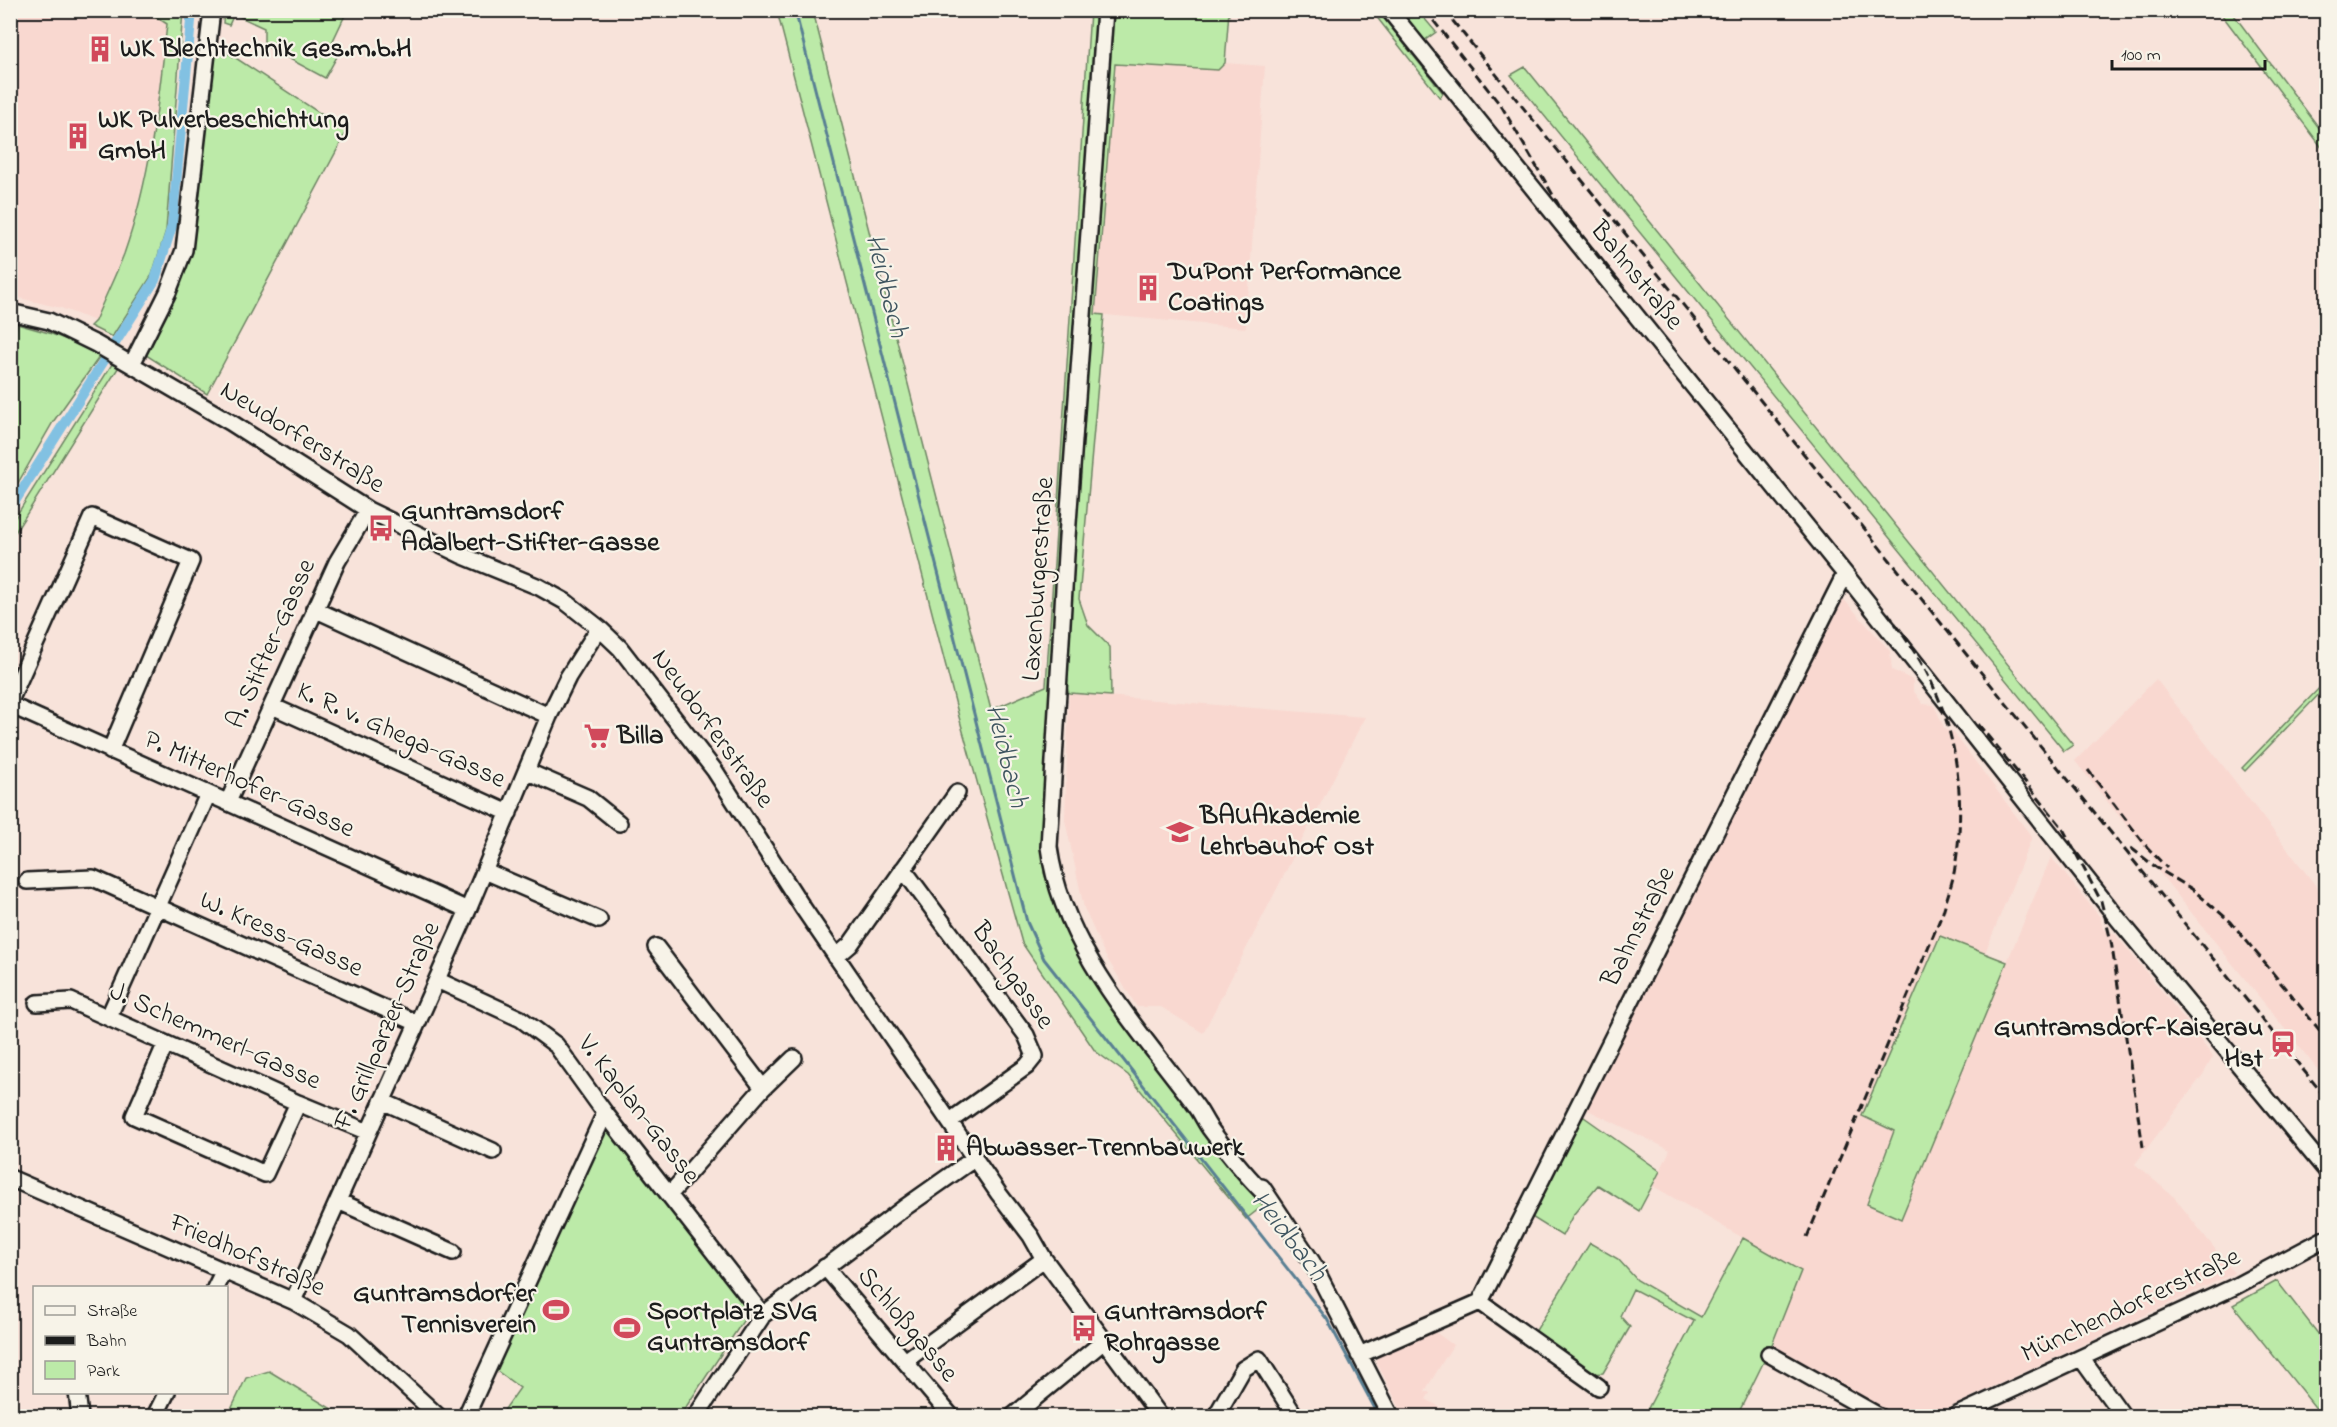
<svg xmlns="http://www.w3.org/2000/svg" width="2337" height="1427" viewBox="0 0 2337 1427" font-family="'Indie Flower',sans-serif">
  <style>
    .built { fill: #f9d8d0 }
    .green { fill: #bceaa8; stroke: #6c8362; stroke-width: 1.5 }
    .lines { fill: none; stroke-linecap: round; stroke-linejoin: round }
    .stream { stroke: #597f93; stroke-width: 3 }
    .canal { stroke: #82c1e2; stroke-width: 10 }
    .minor-casing { stroke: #1c1c1c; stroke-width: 20 }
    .minor { stroke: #f7f3e8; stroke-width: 15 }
    .rail { stroke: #1c1c1c; stroke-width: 3; stroke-dasharray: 9 4.5; stroke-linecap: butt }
    .labels { text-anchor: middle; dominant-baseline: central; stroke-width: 4.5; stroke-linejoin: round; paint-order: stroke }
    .poi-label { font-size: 27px; font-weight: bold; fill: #1c1c1c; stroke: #f7f3e8; text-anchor: start }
    .street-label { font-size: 27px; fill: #1c1c1c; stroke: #f7f3e8 }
    .water-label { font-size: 28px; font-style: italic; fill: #405661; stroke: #f7f3e8 }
  </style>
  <rect width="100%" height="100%" fill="#f8e3da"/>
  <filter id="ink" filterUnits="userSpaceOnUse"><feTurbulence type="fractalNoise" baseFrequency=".0167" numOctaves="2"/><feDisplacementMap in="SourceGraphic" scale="12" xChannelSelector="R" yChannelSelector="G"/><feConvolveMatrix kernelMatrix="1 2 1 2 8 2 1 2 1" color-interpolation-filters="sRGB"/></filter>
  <g filter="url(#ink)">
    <path class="built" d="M10,11H118L133,19L142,11H147L167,24L158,111L135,218L123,254L95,321L61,308L11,296Z
      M1115,63L1217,70L1225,63L1265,66L1246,328L1095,314Z
      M1839,594L1890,651L1892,670L1913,680V690L1923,704L1934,705L1945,730L1953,732L2032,837L1985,953L2007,962L2051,857L2100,917L2103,929L2115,934L2183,1017L2213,1057L2202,1076L2135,1164L2174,1197L2234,1273L1931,1416H1894L1771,1347L1800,1271L1653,1186L1670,1150L1586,1109Z
      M2156,679L2326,899V1080L2158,871L2155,861L2075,761Z
      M1069,693L1365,717L1203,1033L1161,1007H1137L1105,955L1084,908L1065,820Z
      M1434,1331L1453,1345L1425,1391L1430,1393L1426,1399L1438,1406L1445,1416H1404L1376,1361L1378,1356Z"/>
    <path class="green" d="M147,11H183L166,230L152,275L112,337L90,326L95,321C104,299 115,277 124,254C150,180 159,101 167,24Z
      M224,11V10L347,11L330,47L339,53L325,78L264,45V28L234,14L229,25L223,23Z
      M777,11H813L991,710L1046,686L1090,11H1099L1042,836L1044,873L1059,915L1087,967L1137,1038L1264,1205L1246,1219L1128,1075L1095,1051L1022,943L959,717Z
      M1109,11H1229L1225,63L1218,70L1115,64L1095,314L1104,315L1079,599L1088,625L1110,647L1111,696L1069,693L1063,677Z
      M1372,11H1378L1443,93L1440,98Z
      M1396,11H1418L1436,32L1421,43Z
      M2219,11H2231L2326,137V153Z
      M219,47L347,131L207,394L146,355L187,256L213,52Z
      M1525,67L2073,745L2064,751L1511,75Z
      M17,324L49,333L102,353L53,422L11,495L10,361L13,357Z
      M114,361L120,365L11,539V524Z
      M2326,681V687L2245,771L2242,768Z
      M1940,936L2007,962L1901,1219L1867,1204L1894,1131L1862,1116Z
      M1584,1117L1660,1171L1639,1211L1598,1185L1573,1215L1562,1236L1530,1216L1575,1122Z
      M615,1132L749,1312L680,1416H500L520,1388L493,1368L601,1133Z
      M1743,1238L1801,1271L1771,1347L1737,1416H1644L1694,1321L1633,1289L1620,1316L1630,1327L1603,1373L1591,1374L1535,1332L1590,1243L1618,1259L1637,1280L1701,1317Z
      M2277,1281L2326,1344V1416H2322L2233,1305Z
      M269,1371L335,1411L337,1416H228L246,1378Z"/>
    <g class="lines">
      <path class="stream" d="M795,10L1027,922L1044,959L1327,1319L1379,1416"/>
      <path class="canal" d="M10,509L155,280L172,226L192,10"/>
      <g class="minor-casing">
        <path id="minor" d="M1105,10L1067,537L1049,847C1062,947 1138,1028 1196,1106C1202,1114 1205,1122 1211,1130C1228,1153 1246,1176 1267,1196
          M1389,10L1845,574L2119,920L2326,1170
          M10,312L49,321L96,344L230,422L368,510L461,555L539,587L566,602L599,628L620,648L715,771L803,908L999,1194L1031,1236L1044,1259L1160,1416
          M132,364L168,292L184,250L212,10
          M314,609L549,716
          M10,701L92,517L191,561L110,751
          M10,705L468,910
          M272,706L509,813
          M526,771L588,798L619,823
          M228,802L337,562L368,510
          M903,869L1026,1035L1035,1056L1027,1066L950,1121
          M485,871L599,920
          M27,881L93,878L417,1023
          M656,947L763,1088
          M836,957L850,945L957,793
          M437,980L521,1019L556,1045L605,1113L763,1315
          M37,1003L71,1001L298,1103L368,1132
          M109,1016L208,794
          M165,1045L134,1116L265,1174L298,1103
          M382,1101L493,1151
          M10,1178L293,1301L349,1334L438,1416
          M1262,1187L1312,1262L1391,1416
          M670,1194L763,1088L794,1058
          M338,1201L453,1252
          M825,1267L951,1416
          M215,1288L223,1272
          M293,1301L468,910L549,716L568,677L599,628
          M1480,1302L1845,574
          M1480,1302L1599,1387
          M1769,1354L1879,1416
          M1359,1355L1480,1302
          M2081,1358L2123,1416
          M905,1361L1044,1259
          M77,1392L80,1416
          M155,1416L167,1392
          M466,1416L605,1113
          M696,1416L763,1315L904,1208L975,1158
          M1013,1416L1104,1341
          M1216,1416L1243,1369L1259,1359L1295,1416
          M1955,1416L2234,1287L2326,1238"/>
      </g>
      <use href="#minor" class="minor"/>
      <path class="rail" d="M1425,10L1502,107L1564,214L1631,297
        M1444,10L2326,1098
        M1978,724L2062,827L2101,901L2111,941L2143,1147
        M2088,770L2147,847L2167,868
        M2131,848L2157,868L2192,889L2231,922L2326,1038
        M1807,1237L1943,912C1947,897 1953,882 1955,867C1967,797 1956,720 1919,659C1909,643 1898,628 1888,613"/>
    </g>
  </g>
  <defs>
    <g id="building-bare" transform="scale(2.07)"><path d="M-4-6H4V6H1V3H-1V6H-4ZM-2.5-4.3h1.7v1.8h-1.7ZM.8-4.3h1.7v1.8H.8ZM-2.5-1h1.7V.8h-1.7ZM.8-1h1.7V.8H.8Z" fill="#d1495b" stroke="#f7f3e8" stroke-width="2.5" paint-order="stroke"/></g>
    <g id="bus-bare" transform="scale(2.07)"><path d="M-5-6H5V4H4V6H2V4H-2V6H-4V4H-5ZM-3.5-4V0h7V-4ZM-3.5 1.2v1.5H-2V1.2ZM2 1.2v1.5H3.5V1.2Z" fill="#d1495b" stroke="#f7f3e8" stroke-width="2.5" paint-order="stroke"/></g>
    <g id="supermarket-bare" transform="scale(2.07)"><path d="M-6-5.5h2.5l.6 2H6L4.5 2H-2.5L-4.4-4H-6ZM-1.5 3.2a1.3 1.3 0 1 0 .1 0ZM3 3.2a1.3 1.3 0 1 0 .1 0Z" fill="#d1495b" stroke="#f7f3e8" stroke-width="2.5" paint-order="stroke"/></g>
    <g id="school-bare" transform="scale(2.07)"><path d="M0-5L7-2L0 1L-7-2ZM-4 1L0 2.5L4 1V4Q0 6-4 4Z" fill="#d1495b" stroke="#f7f3e8" stroke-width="2.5" paint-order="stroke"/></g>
    <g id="station-bare" transform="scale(2.07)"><path d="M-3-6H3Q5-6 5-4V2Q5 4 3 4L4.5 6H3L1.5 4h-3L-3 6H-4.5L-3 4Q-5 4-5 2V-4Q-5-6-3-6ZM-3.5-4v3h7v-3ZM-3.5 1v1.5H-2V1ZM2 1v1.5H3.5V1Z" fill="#d1495b" stroke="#f7f3e8" stroke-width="2.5" paint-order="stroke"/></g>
    <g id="stadium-bare" transform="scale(2.07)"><path d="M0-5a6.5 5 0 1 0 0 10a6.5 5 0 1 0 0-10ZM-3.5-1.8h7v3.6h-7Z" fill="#d1495b" stroke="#f7f3e8" stroke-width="2.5" paint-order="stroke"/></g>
  </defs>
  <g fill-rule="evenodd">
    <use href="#building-bare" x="100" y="49"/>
    <use href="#building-bare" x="78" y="136"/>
    <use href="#building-bare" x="1148" y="288"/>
    <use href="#bus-bare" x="381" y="528"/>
    <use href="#supermarket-bare" x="597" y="736"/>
    <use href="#school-bare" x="1180" y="832"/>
    <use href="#station-bare" x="2283" y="1044"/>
    <use href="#building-bare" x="946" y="1148"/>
    <use href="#stadium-bare" x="556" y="1310"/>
    <use href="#stadium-bare" x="627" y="1328"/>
    <use href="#bus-bare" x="1084" y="1328"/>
  </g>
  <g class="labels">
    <g class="poi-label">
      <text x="120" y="49">WK Blechtechnik Ges.m.b.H</text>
      <text x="98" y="120">WK Pulverbeschichtung<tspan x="98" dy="31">GmbH</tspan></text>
      <text x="1168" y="272">DuPont Performance<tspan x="1168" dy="31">Coatings</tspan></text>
      <text x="401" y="512">Guntramsdorf<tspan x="401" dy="31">Adalbert-Stifter-Gasse</tspan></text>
      <text x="617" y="736">Billa</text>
      <text x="1200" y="816">BAUAkademie<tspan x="1200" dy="31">Lehrbauhof Ost</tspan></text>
      <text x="2263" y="1028" text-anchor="end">Guntramsdorf-Kaiserau<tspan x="2263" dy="31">Hst</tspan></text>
      <text x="966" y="1148">Abwasser-Trennbauwerk</text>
      <text x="536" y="1294" text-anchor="end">Guntramsdorfer<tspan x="536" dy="31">Tennisverein</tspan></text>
      <text x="647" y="1312">Sportplatz SVG<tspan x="647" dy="31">Guntramsdorf</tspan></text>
      <text x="1104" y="1312">Guntramsdorf<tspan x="1104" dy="31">Rohrgasse</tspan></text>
    </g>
    <g class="street-label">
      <text transform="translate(1636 276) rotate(51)">Bahnstraße</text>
      <text transform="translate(302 438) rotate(32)">Neudorferstraße</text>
      <text transform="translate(1039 579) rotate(-86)">Laxenburgerstraße</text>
      <text transform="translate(272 644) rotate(-66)">A. Stifter-Gasse</text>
      <text transform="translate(712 729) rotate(54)">Neudorferstraße</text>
      <text transform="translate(401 736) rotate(24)">K. R. v. Ghega-Gasse</text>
      <text transform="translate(249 785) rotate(24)">P. Mitterhofer-Gasse</text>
      <text transform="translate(1639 927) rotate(-63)">Bahnstraße</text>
      <text transform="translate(281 935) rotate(24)">W. Kress-Gasse</text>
      <text transform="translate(1012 976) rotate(55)">Bachgasse</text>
      <text transform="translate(388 1026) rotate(-66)">F. Grillparzer-Straße</text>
      <text transform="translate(215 1037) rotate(24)">J. Schemmerl-Gasse</text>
      <text transform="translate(638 1110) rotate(52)">V. Kaplan-Gasse</text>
      <text transform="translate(247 1256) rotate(24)">Friedhofstraße</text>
      <text transform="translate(2131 1306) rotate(-25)">Münchendorferstraße</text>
      <text transform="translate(907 1325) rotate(50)">Schloßgasse</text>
    </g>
    <g class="water-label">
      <text transform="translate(885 286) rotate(76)">Heidbach</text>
      <text transform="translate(1005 756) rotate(76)">Heidbach</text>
      <text transform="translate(1288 1237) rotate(52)">Heidbach</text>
    </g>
  </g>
  <rect width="2337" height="1427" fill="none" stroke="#f7f3e8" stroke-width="36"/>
  <rect x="18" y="18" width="2301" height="1391" fill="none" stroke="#1c1c1c" stroke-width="2" filter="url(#ink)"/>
  <rect x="33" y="1286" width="195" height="108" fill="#f7f3e8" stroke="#9f9d96" stroke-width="1.5"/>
  <rect x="45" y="1306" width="30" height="9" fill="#f7f3e8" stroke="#9f9d96" stroke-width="1.5"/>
  <text x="87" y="1316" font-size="18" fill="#1c1c1c">Straße</text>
  <rect x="45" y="1336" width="30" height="9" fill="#1c1c1c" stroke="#9f9d96" stroke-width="1.5"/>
  <text x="87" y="1346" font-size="18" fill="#1c1c1c">Bahn</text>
  <rect x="45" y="1361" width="30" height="18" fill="#bceaa8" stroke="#9f9d96" stroke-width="1.5"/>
  <text x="87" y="1376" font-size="18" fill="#1c1c1c">Park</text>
  <path d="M2112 60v9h153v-9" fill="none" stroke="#1c1c1c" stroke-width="3"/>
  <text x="2121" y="60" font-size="18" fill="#1c1c1c" stroke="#f7f3e8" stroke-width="4.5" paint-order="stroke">100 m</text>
</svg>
